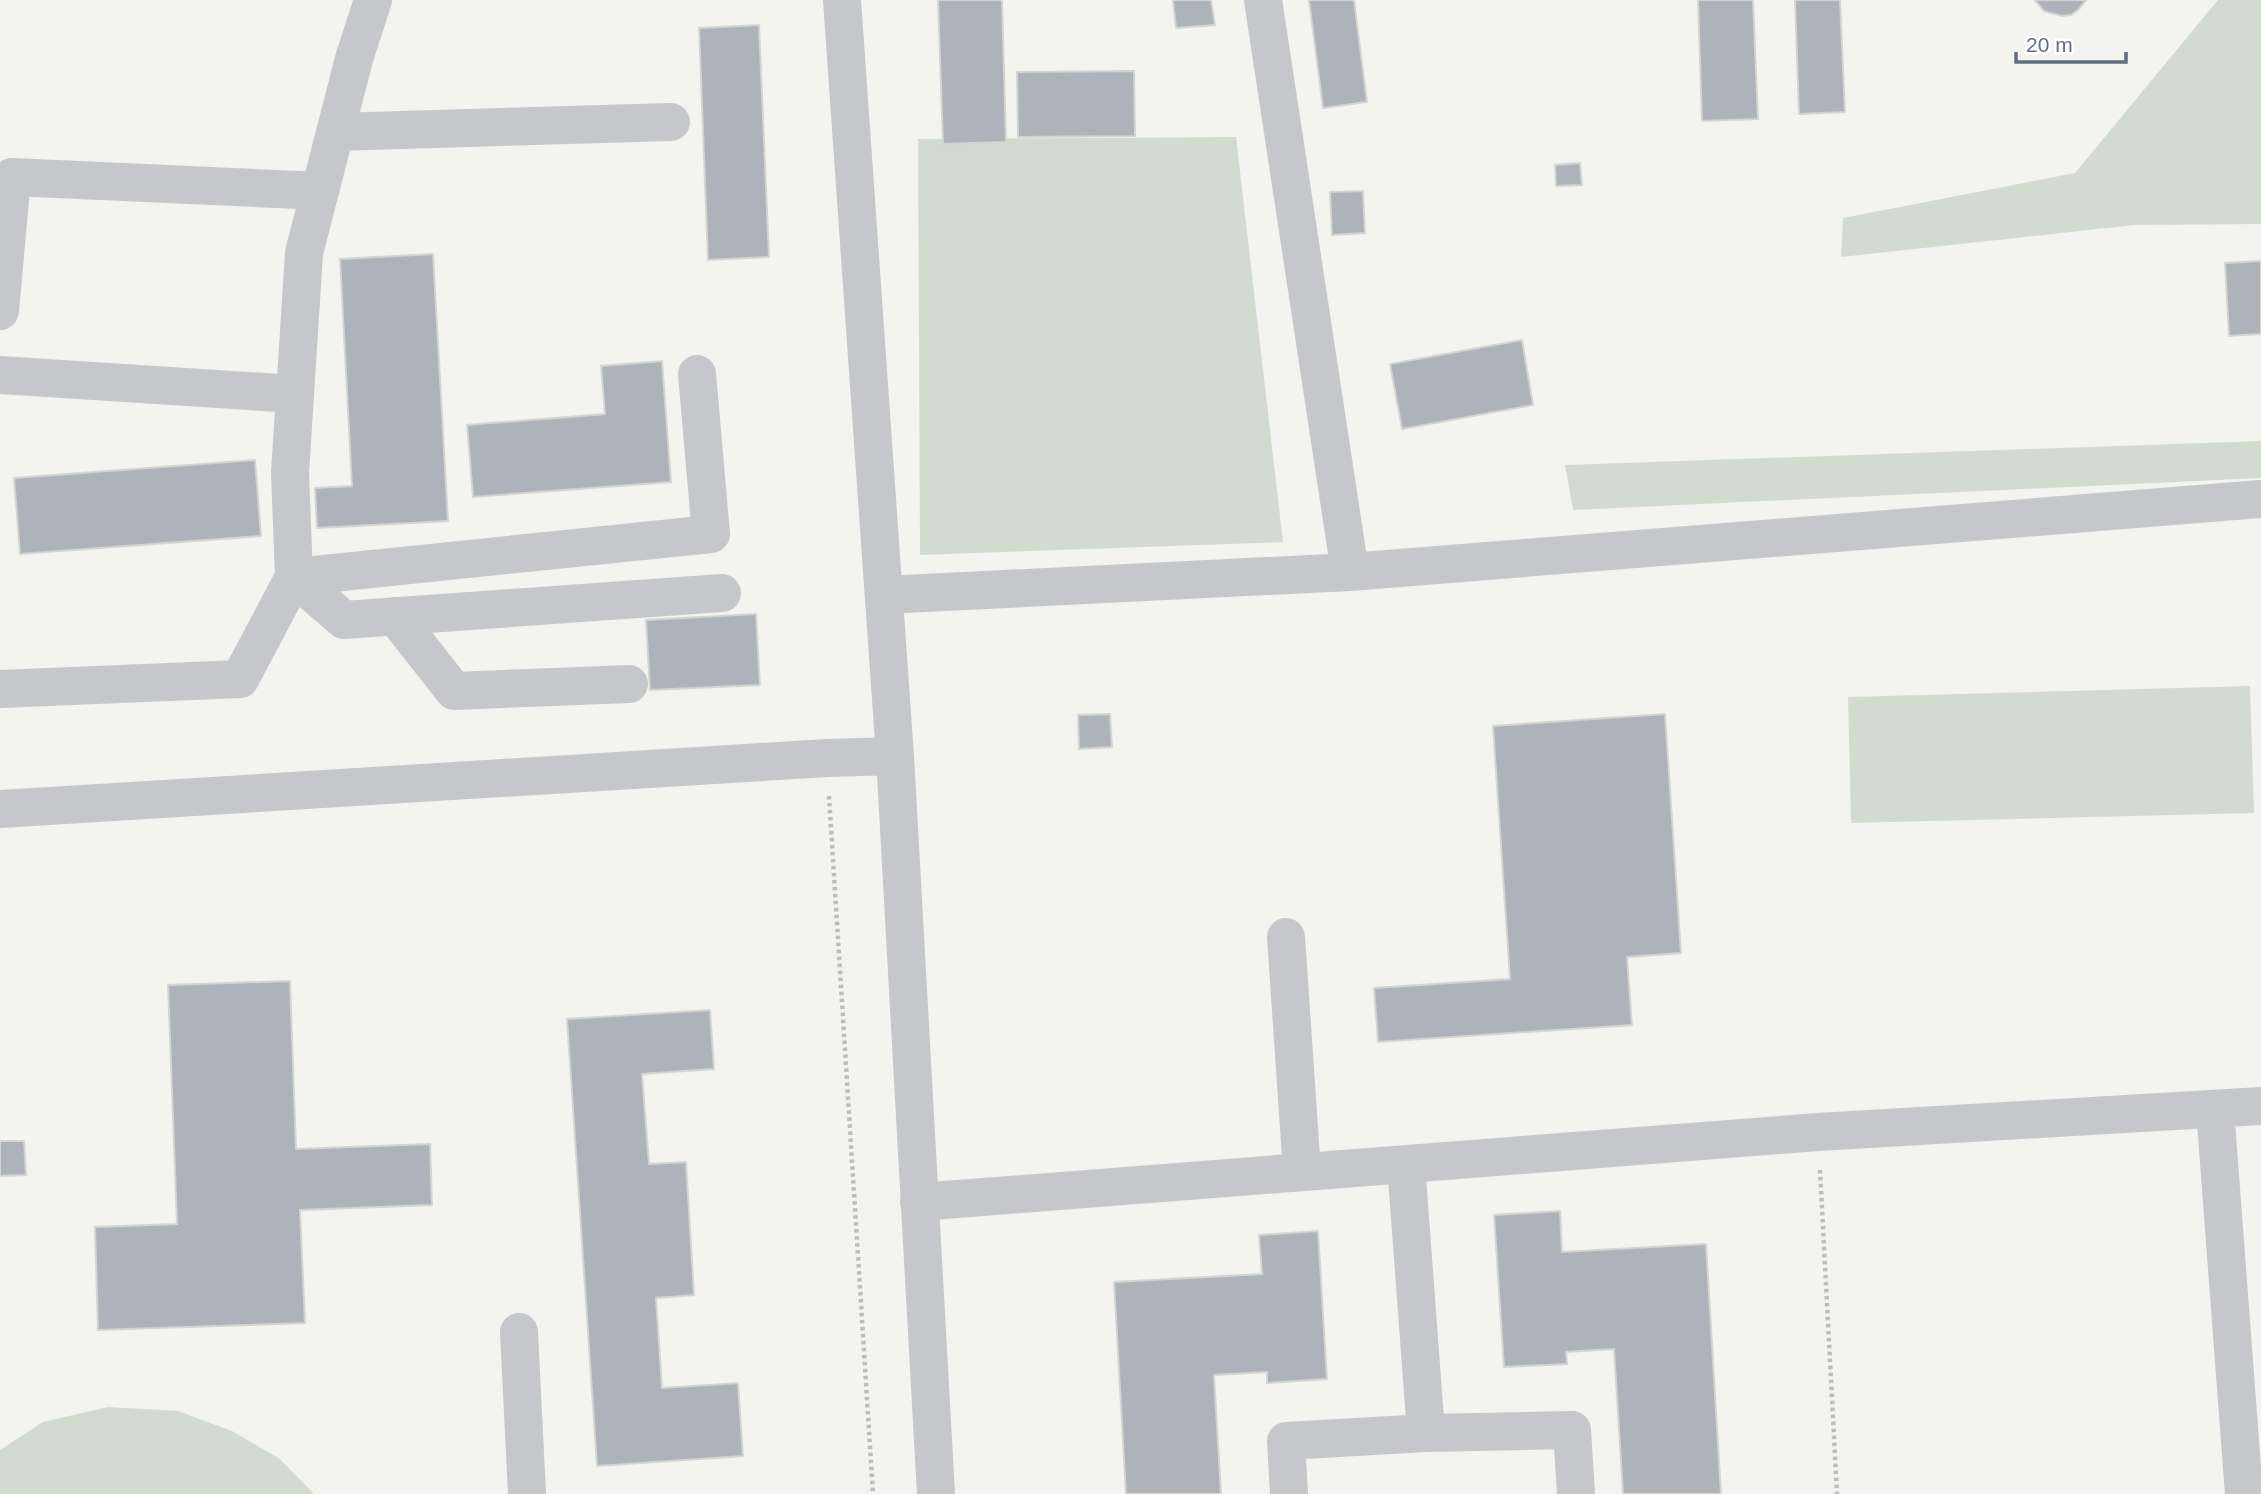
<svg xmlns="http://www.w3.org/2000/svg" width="2261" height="1494" viewBox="0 0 2261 1494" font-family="Helvetica,sans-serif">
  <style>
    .green { fill: #d3dbd0 }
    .building { fill: #aeb3b9; stroke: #d4d5d2; stroke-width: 2 }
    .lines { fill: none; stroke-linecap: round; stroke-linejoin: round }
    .path { stroke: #bcbdbf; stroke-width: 4.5; stroke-dasharray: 3.5 3.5; stroke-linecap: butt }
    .minor { stroke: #c5c7cb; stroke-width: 38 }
  </style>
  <rect width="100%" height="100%" fill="#f3f4ef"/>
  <path class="green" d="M2218,0H2261V224L2134,225L1841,257L1843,218L2075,173Z
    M1236,137L1283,542L920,555L918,139Z
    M2261,441V478L1573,510L1565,465Z
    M2250,686L2254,813L1851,823L1848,697Z
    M108,1407L178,1411L232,1431L280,1459L314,1494H0V1450L43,1422Z"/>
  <path class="building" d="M938,0H1002L1006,142L943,144Z
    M1173,0H1211L1215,25L1176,28Z
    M1309,0H1354L1367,102L1323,108Z
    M1698,0H1753L1758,119L1702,121Z
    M1795,0H1840L1845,112L1799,114Z
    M2035,0H2086L2079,9L2071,15L2062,16L2044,11Z
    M759,25L769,257L708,260L699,28Z
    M1134,71L1135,136L1018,137L1017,72Z
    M1580,163L1582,185L1556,186L1555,165Z
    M1363,191L1365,233L1332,235L1330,192Z
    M433,254L448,521L317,528L315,488L352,486L340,259Z
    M2261,261V334L2229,336L2225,263Z
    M1522,340L1533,405L1402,429L1390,364Z
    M662,361L671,482L473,497L467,425L605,414L601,366Z
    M255,460L261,536L20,554L14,478Z
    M756,614L760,685L650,690L646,620Z
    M1110,714L1112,747L1079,749L1078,715Z
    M1665,714L1681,953L1627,957L1632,1025L1378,1042L1374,988L1510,979L1493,726Z
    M290,981L296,1149L430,1144L432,1205L300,1210L305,1323L98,1330L95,1227L177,1224L168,985Z
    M710,1010L714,1069L642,1074L649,1164L686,1162L694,1295L656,1298L662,1388L738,1383L743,1456L597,1466L567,1019Z
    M0,1141H24L26,1175L0,1176Z
    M1560,1211L1562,1252L1706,1244L1721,1494H1623L1614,1349L1566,1352L1567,1364L1504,1367L1494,1215Z
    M1318,1231L1327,1379L1267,1383V1372L1214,1375L1221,1494H1126L1114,1282L1262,1274L1259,1235Z"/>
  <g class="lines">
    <path class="path" d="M829,796L873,1494
      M1820,1170L1837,1494"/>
    <path class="minor" d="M373,0L354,59L304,253L290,473L294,577L711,534L697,374
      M842,0L895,756L936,1494
      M1263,0L1350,572
      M335,132L671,122
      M0,311L12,177L320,191
      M0,375L295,394
      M884,595L1350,572L2261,499
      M395,616L454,691L629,684
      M0,689L240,679L294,577L344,620L722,593
      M0,809L827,758L895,756
      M1286,937L1302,1172
      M2215,1109L2244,1494
      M1406,1164L1426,1433
      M919,1202L1818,1132L2261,1106
      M519,1332L527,1494
      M1289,1494L1286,1441L1426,1433L1572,1430L1576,1494"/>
  </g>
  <path d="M2016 52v10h110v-10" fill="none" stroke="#626e81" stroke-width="3.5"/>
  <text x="2026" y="52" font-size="21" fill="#626e81" stroke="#ffffff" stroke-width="5" paint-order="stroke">20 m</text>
</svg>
